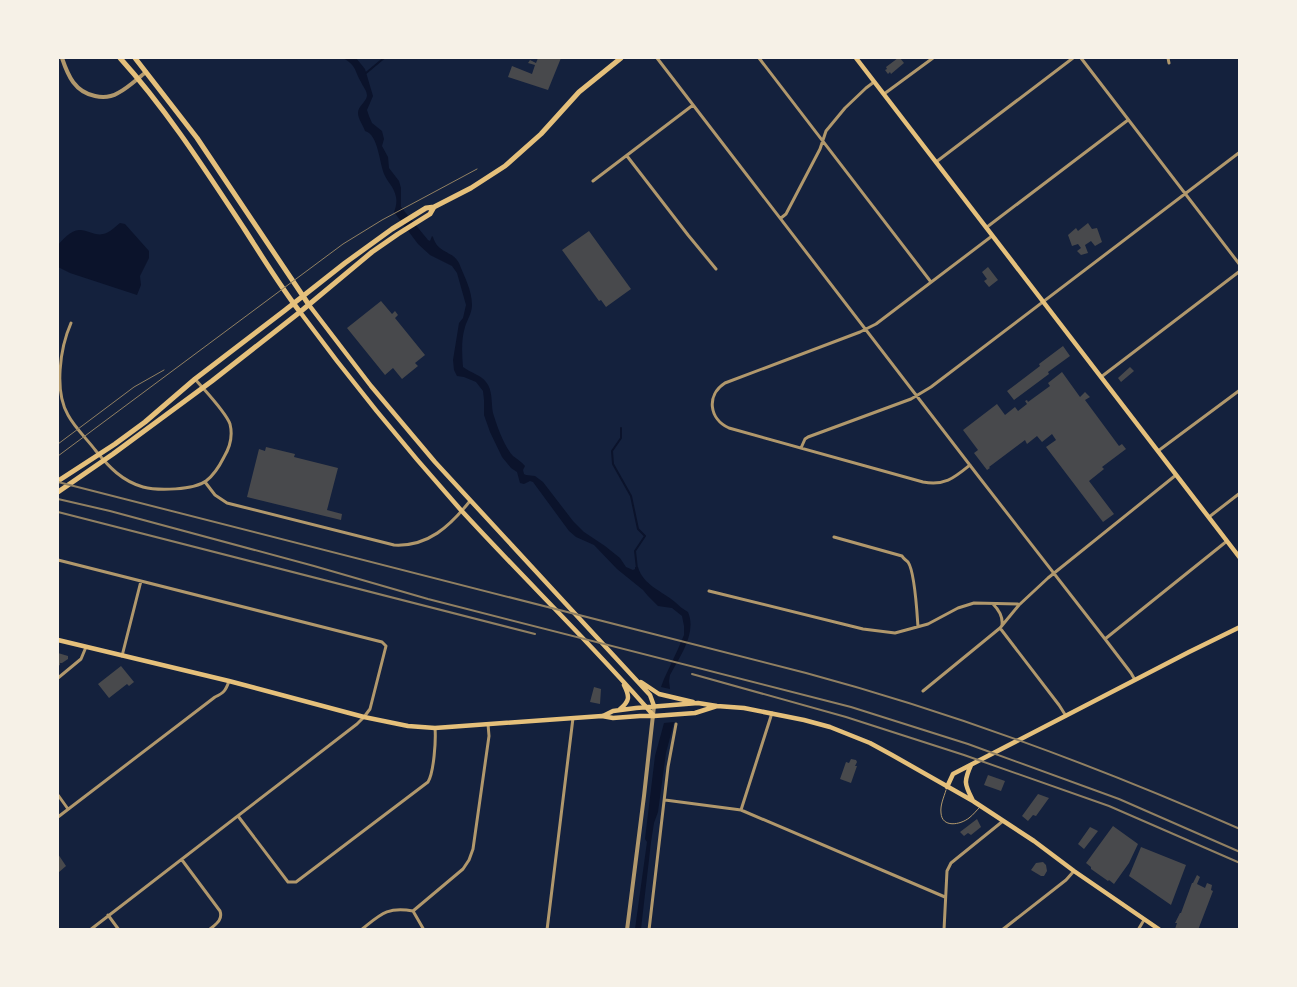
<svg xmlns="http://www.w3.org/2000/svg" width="1297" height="987" viewBox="0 0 1297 987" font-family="'Fira Sans Condensed',sans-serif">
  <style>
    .water { fill: #0b132b }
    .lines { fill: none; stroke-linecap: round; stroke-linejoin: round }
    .stream { stroke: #0b132b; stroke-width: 2 }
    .building { fill: #48494c }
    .service { stroke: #b1986c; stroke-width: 1 }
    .minor { stroke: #b1986c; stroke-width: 3 }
    .tertiary { stroke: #b1986c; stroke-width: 4 }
    .secondary { stroke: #e5c07b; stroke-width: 4.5 }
    .primary { stroke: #e5c07b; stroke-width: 5 }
    .tram { stroke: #918062; stroke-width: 1 }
    .rail { stroke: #918062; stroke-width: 2 }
  </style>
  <rect width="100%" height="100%" fill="#14213d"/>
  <path class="water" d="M343,58H356L365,69L373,96L367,110L369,116L372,123L382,131L384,139L382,146L388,157L389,168L399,181L401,188V207L428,240L430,241L432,236L433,237C438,254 452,250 459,263C464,276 472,290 472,305C472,313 467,320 465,327C461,340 462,354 463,367C471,373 481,375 486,382C493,390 491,403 493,413C497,426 504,446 513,456C517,459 522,462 525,466L523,470L524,474L526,475L535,476L543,482L573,521L584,532L605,546L620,558L626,567L633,570L635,569V567H638C643,585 662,591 675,602C679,606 683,609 688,612C697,633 680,656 670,675L669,681L670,689L661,687L664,679L678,649L684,635V626L682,616L672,608L658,606L648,596L643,590L617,569L594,545L576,537L569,531L533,482L530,481L524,484L520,483L517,472L511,468L502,457L490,432L484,415V400L483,391L476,382L464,377L457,376L454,370L453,360L459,323L463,318L466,305L457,273L452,266L430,255L418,244L394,212C396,207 397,202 396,197C394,187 389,184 385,176C379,164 379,135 365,131C363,125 358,119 358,113C358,106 366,102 367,96C367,90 363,87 361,82C354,70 357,66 343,58Z
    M120,223L125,224L149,251V258L140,276L141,285L137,295L70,273L58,267V245C62,240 72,229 80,230C88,230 95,236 103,234C109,233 115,227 120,223Z
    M674,722L666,753L658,812L654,823L651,842L641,929H635L647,842L645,839L655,756L664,723Z"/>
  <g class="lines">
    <path class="stream" d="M366,73L384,58
      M621,428V438L612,451L613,464L631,496L638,529L645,536L635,551L637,569"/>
  </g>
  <path class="building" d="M538,58H561L548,90L508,77L512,66L532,74L535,65L528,63L530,60L536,63Z
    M898,58H900L904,63L891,74L890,72L888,74L885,70L887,69L886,67Z
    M1088,223L1092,229L1097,228L1102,242L1095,246L1091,241L1085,245L1088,253L1081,255L1077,251L1081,248L1078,244L1072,246L1068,235L1076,228L1078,231Z
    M589,231L631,289L606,307L601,300L599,301L562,250Z
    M988,267L998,280L989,287L984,281L987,279L982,272Z
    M381,301L392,314L395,311L398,315L395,318L425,355L415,363L418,366L402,379L393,368L385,375L347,328Z
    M1063,346L1070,356L1048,372L1049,374L1014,400L1007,391L1040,366L1039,364Z
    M1130,367L1134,371L1121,382L1118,378Z
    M1062,372L1080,397L1085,392L1090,397L1085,400L1119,446L1122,444L1126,449L1102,467L1104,469L1089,481L1114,514L1103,522L1046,447L1056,440L1052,434L1042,442L1037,436L1027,444L1025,440L989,467L990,468L987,470L974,453L978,450L963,430L997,404L1005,415L1015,407L1018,411L1027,404L1025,401L1027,400L1028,402L1050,386L1048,383Z
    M266,447L295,454L294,457L338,468L327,510L342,514L341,520L247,497L259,449L265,451Z
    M58,653L68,656V659L62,663H60V665L58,666Z
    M121,666L134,682L129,686L127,684L109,698L98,684Z
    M594,687L601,689L600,704L590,702Z
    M851,759L856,760L857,762L855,766H857L851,783L840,779L846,762L849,763Z
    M988,775L1005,781L1001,791L984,785Z
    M1038,794L1049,798L1036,816L1033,815L1028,821L1022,816Z
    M977,819L981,827L971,835L968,833L964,836L960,832Z
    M1113,826L1138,844L1129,863L1114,884L1109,880L1108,881L1091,869V867L1086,863Z
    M1090,827L1098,831L1084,849L1078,844Z
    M1141,847L1186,865L1171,905L1129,876Z
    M58,854L66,866L58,873Z
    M1043,862L1046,865L1047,871L1044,876H1041L1031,870L1036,863Z
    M1197,875L1200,877L1197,884L1205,888L1207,883L1212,885L1211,890L1213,891L1198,930H1177L1175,929L1177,923H1175L1180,913H1181L1192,883H1193Z"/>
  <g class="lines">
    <path class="service" d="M946,790C944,797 940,805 941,813C942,828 960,825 969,818C973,815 976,811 980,807"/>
    <path class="minor" d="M657,58L979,477L1105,639L1131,673L1135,680
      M759,58L931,282
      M1081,58L1240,265
      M1168,58L1169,63
      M884,94L933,58
      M627,156L688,235L716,269
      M936,162L1073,58
      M593,181L693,105
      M781,218L786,214L820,149L826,131L845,108L866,88L874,82
      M987,227L1128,120
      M71,323C60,348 54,391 68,415C75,428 87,439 96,451C109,467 122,481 143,487C158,491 194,490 206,481C214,475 220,465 224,457C230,447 233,436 230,424C225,411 205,391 195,379
      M1101,377L1240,271
      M801,448L805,439L808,437L911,399L931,387L1240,152
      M1158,451L1240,390
      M970,465C954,478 945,486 923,482L729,428C709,419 706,395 725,383L860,332L876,324L992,236
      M205,482L215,495L227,503L394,545C428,547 450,526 470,501
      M1209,517L1240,493
      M834,537L902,556C903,558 907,561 908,562C915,572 917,613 918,627
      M58,560L382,642L386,646L370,709L364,717L357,724L90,930
      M709,591L863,629L895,633L928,624L958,608L974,603L1018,604
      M993,604C999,610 1003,617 1002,625
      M1000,628L1059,705L1066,716
      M1105,639L1227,541
      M122,656L141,581
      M58,678L81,659L86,647
      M923,691L1000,628L1019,605L1048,578L1176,475
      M58,795L68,809
      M665,800L741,810L945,897
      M741,810L772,713
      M238,816L288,882H296L428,782C434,772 436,740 435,728
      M58,817L215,697C224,693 226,690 229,681
      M182,860L220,911C223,920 216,924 209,930
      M413,911L463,869L469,860L473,849L489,736L488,724
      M413,911L424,930
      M108,915L119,930
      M361,930C380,915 387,906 413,911
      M547,930L573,718
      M649,930L668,767L676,724
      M944,930L947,871L951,863L1003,821
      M1002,930L1066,880L1074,871
      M1138,930L1144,920"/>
    <path class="tertiary" d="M62,58C68,76 75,92 95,96C103,98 111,97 118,93C128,88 137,79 146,72
      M627,930L644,796L654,706"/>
    <path class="secondary" d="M856,58L1240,558
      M309,305L371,386L435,462L650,695L654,706
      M300,312C350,380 404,446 460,509C524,579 592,644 654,716
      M58,640L229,681L364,717L408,726L435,728L602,716L613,718L640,716H654L695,713L717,706
      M641,682L659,694L693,702
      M619,710C630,701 630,697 624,685
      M603,716L613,711L636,708L698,703L717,706L744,708L804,720L830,727L870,743L892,755L973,801L1034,841L1074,871L1160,930
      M971,765C963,783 965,784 973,801
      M947,787L953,774L1189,652L1240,627"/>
    <path class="primary" d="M120,58C167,110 206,171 245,230C263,258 280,286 300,312
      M135,58L197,138L309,305
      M58,481L115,444L145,422L195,379L284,311L345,263L392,229L426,208L434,207L471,188L505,166L541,134L579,92L621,58
      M58,492L113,454L212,381L300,312L372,252L398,234L430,214L434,207"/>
    <path class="tram" d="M58,444L134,387L164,370
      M58,456L343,244L382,220L477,169"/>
    <path class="rail" d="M58,482L806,673C955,713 1099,767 1240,829
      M58,499L110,511L314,566L428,599L851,707L968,744L1119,799L1240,852
      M58,512L535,634
      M692,674L846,717L964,755L1109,806L1240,863"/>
  </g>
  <rect width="1297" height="987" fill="none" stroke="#f6f1e7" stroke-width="118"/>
</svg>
